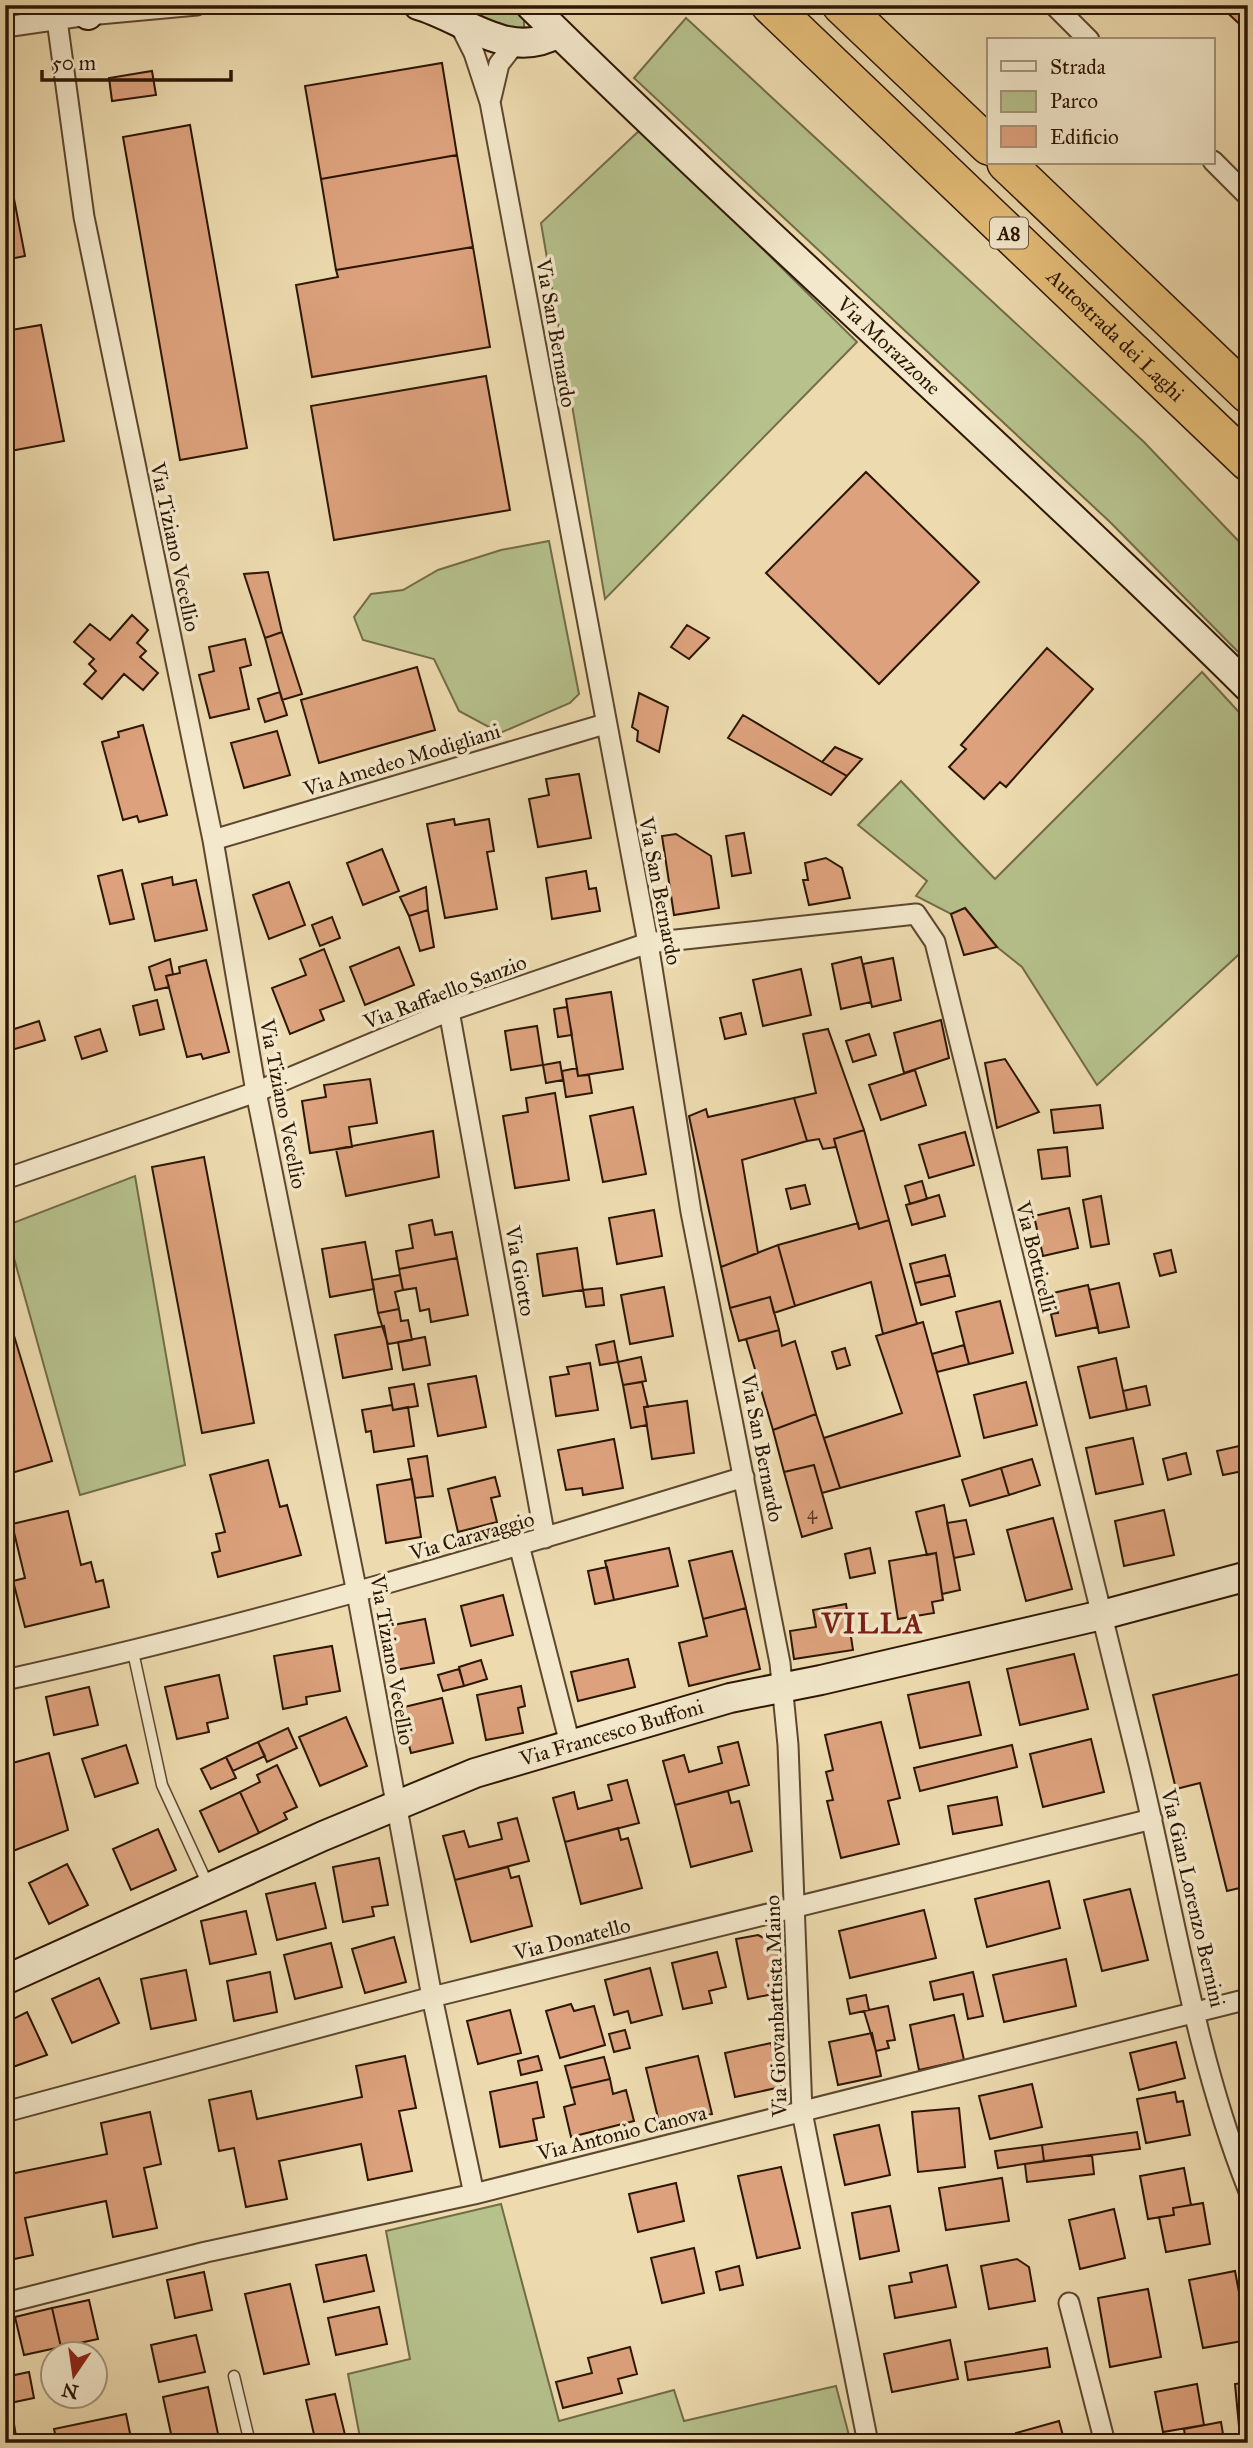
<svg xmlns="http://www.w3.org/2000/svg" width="1253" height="2448" viewBox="0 0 1253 2448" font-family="'IM FELL Great Primer',serif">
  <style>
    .green { fill: #b6c18c; stroke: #726c48; stroke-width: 2 }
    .building { fill: #dda27d; stroke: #2d1603; stroke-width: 2 }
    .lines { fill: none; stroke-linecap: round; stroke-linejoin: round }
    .lane-casing { stroke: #5d472e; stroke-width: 13 }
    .street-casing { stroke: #5d472e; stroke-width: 23 }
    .secondary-casing { stroke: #2d1603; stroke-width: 32 }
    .highway-casing { stroke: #2d1603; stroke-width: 40 }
    .lane { stroke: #f3e8cb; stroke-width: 10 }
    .street { stroke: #f3e8cb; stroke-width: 19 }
    .secondary { stroke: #f3e8cb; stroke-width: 28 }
    .highway { stroke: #e6be78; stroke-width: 37 }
    .labels { text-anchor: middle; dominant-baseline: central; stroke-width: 7; stroke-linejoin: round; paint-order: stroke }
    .number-label { font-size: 18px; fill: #593922 }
    .shield { fill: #f3e8cb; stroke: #68553f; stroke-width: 2 }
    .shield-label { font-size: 19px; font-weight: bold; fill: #2d1603 }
    .street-label { font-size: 21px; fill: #2d1603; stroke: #f3e8cb }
    .district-label { font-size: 28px; font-weight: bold; letter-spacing: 2px; fill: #7a1f14; stroke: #f3e8cb }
  </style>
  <rect width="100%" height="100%" fill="#eddbaf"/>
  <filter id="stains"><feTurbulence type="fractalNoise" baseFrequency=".00286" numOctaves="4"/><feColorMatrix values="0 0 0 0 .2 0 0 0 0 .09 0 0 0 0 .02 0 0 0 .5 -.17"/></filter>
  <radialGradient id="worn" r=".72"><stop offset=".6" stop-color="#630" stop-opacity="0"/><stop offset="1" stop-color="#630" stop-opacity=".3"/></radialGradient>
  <path class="green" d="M459,5H513L524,16V30L514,34L463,15Z
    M686,18L1144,442L1248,551V662L1110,522L634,78Z
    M641,129L857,342L605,599L541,223Z
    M549,541L579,694L570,703L500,733L459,711L434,659L363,640L354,617L371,594L403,590L438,570L501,550Z
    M1202,672L1248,722V946L1097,1085L1022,967L997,947L965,908L951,914L916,896L927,881L858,825L901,781L995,879Z
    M135,1176L185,1465L80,1495L5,1226Z
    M501,2204L559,2421L674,2390L684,2421L836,2386L851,2443H361L348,2374L410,2359L386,2231Z"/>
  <path class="building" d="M1219,5H1248V32Z
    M442,63L457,155L321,179L305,86Z
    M152,71L156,95L112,101L109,78Z
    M190,125L247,448L180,460L123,137Z
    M5,152L25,256L5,260Z
    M457,155L473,247L336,270L321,179Z
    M473,247L490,347L312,377L296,285L338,277L336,270Z
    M41,325L64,441L5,452V331Z
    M486,376L510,510L334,540L311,406Z
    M866,472L979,582L879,684L766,573Z
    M268,572L282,632L265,638L244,574Z
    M132,615L148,630L137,643L146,651L140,657L158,673L143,690L124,674L102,699L84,684L96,671L89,664L94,659L74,642L90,624L110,640Z
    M687,625L709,638L689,659L671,647Z
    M282,632L302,694L282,700L265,638Z
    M245,639L251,665L240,668L249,709L210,718L199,675L214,671L209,647Z
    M1047,648L1093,689L1006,787L1000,782L984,799L949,767L966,749L961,745Z
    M417,667L435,730L319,763L301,700Z
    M280,692L287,715L265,722L258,699Z
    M639,693L668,707L659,752L637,741L638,731L632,727Z
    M743,715L822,762L847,776L831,795L728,738Z
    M143,725L167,815L139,822L137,816L123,820L102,742L119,737L118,732Z
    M277,731L290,775L244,788L231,743Z
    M835,747L862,759L847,776L822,762Z
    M579,774L591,838L538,847L529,799L549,795L546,779Z
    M454,819L455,825L489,819L494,851L487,852L497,909L445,918L427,824Z
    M744,833L751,873L732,876L726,836Z
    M676,834L711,856L719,908L674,915L662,836Z
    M382,849L399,891L363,905L347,863Z
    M826,858L842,868L850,898L809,905L803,880H808L805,863Z
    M122,870L134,919L110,924L98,876Z
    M586,871L589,889L596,888L600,911L552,919L546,878Z
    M172,877L173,885L196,880L207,930L155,941L142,884Z
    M289,882L305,925L269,939L253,895Z
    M426,887L428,910L409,916L400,897Z
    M965,908L997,947L964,955L951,914Z
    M428,910L434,947L420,951L409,916Z
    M332,917L340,938L320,946L312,925Z
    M399,947L414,985L365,1005L350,967Z
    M324,949L344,1001L320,1010L324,1020L290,1034L272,988L306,975L300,959Z
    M861,957L871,1002L841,1009L832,964Z
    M893,958L901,1000L872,1007L863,964Z
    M170,959L173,974L166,976L169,987L155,990L149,967Z
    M206,960L229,1052L203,1059L201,1054L187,1057L166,976L180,973L179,967Z
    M801,969L811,1015L763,1026L753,980Z
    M611,992L623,1069L578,1076L566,999Z
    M157,1000L164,1029L140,1035L133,1006Z
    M567,1007L572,1035L558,1037L554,1009Z
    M741,1013L746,1034L725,1039L720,1018Z
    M941,1020L949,1058L904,1073L894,1033Z
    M39,1021L45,1040L5,1052V1032Z
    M537,1026L543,1065L511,1070L505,1031Z
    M100,1029L107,1051L82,1059L75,1037Z
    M828,1029L864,1130L834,1139L836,1147L823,1149L819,1139L807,1141L794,1098L816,1093L803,1034Z
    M869,1034L876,1055L853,1062L846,1041Z
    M1005,1059L1039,1112L997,1128L985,1063Z
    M560,1062L563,1080L546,1083L543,1065Z
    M577,1068L578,1076L589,1075L592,1093L566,1097L562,1071Z
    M915,1070L926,1105L881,1120L869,1085Z
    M370,1079L377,1123L349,1127L352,1147L310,1153L302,1101L326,1097L324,1085Z
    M555,1093L569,1180L515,1188L503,1116L528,1112L526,1098Z
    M794,1098L807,1141L742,1160L758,1253L721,1267L689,1116L706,1109L708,1117Z
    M1100,1105L1103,1128L1054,1133L1051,1110Z
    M633,1107L646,1174L603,1182L590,1116Z
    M864,1130L889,1220L859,1229L834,1139Z
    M433,1131L439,1177L346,1196L336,1149Z
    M965,1132L974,1165L929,1178L919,1145Z
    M1067,1147L1070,1176L1042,1179L1038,1150Z
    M204,1157L254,1423L202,1433L152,1167Z
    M922,1181L927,1199L910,1204L905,1186Z
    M805,1185L810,1204L791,1209L786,1189Z
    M939,1195L945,1216L912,1225L906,1205Z
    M1101,1196L1109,1244L1091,1247L1083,1200Z
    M1069,1208L1078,1248L1043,1256L1034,1216Z
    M654,1210L662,1256L617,1264L609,1218Z
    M432,1220L435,1235L452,1232L457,1258L399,1269L396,1251L413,1248L409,1225Z
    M889,1220L917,1324L883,1334L871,1282L795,1306L778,1245L858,1223L859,1229Z
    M365,1242L374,1289L330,1297L322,1249Z
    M778,1245L795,1306L774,1313L770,1297L730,1308L721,1267Z
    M577,1248L583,1290L543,1296L537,1254Z
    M1171,1250L1176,1272L1160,1276L1154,1254Z
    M945,1255L950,1275L915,1283L910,1264Z
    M457,1258L468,1315L431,1322L429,1309L420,1311L416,1288L403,1290L399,1269Z
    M400,1275L403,1290L395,1292L399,1309L378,1313L372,1280Z
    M950,1275L955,1296L921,1305L915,1283Z
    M1119,1283L1129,1327L1099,1333L1089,1290Z
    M1088,1285L1098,1327L1056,1336L1051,1314L1058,1313L1053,1293Z
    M664,1287L673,1336L630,1344L621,1295Z
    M602,1288L604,1305L586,1307L583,1290Z
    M770,1297L779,1330L739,1341L730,1308Z
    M1000,1301L1013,1353L969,1364L956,1312Z
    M5,1306L52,1461L5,1475Z
    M399,1309L401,1321L408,1320L412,1340L388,1344L378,1313Z
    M923,1322L960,1456L840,1488L824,1438L902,1413L876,1336Z
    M384,1326L392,1369L343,1378L335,1335Z
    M779,1330L782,1346L795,1341L816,1414L773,1430L746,1339Z
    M425,1337L430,1365L403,1370L398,1342Z
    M614,1341L618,1362L600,1365L596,1345Z
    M964,1345L969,1364L937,1372L932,1354Z
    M845,1348L850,1365L837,1369L832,1352Z
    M641,1357L646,1381L623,1385L618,1362Z
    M1116,1358L1127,1410L1090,1418L1078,1367Z
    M590,1363L598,1410L556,1416L550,1377L569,1374L567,1367Z
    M476,1376L486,1427L438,1436L428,1384Z
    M642,1382L648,1407H644L647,1425L631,1428L623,1385Z
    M1026,1382L1037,1425L984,1438L974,1395Z
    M414,1384L418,1406L393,1410L389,1388Z
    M1146,1386L1150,1405L1127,1410L1123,1391Z
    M687,1401L694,1453L652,1459L644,1407Z
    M392,1405L393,1410L408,1407L414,1446L374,1452L371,1431L366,1432L362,1410Z
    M816,1414L840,1488L822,1493L814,1465L784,1472L773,1430Z
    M1133,1438L1143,1484L1096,1494L1086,1448Z
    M614,1439L623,1488L583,1495L582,1488L566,1490L558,1450Z
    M1248,1444V1470L1223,1475L1217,1451Z
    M1186,1453L1191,1474L1168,1480L1163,1459Z
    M427,1456L433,1496L415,1498L408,1459Z
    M1032,1459L1040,1485L1009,1495L1001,1468Z
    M268,1460L280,1507L287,1505L301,1555L218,1577L212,1553L220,1551L216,1534L225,1532L210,1475Z
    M814,1465L832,1528L802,1537L784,1472Z
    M1001,1468L1009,1495L970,1506L962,1480Z
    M495,1477L500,1496L491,1498L497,1522L458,1532L448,1489Z
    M412,1479L421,1537L386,1543L377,1485Z
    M944,1505L960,1590L942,1594L936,1553L927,1555L916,1512Z
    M1164,1510L1174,1555L1124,1566L1115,1521Z
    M68,1511L81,1565L91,1562L96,1582L103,1580L109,1607L25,1627L13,1581L25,1578L12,1524Z
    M1053,1518L1072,1589L1026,1601L1007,1530Z
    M966,1520L974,1554L954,1558L947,1523Z
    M669,1548L678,1586L614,1600L605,1561Z
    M870,1548L875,1573L850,1578L845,1554Z
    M732,1551L746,1608L703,1619L689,1561Z
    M936,1553L943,1600L932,1602L934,1613L898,1619L889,1561Z
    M607,1567L614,1600L595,1604L588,1571Z
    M503,1595L513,1635L471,1646L461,1606Z
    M846,1604L853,1650L794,1659L790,1631L816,1627L813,1610Z
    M746,1608L760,1669L689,1686L679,1643L707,1636L703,1619Z
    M425,1619L434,1663L390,1671L382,1627Z
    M332,1646L340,1691L306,1697L307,1704L283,1709L274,1656Z
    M1074,1654L1088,1709L1020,1725L1007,1669Z
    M628,1659L635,1687L578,1701L571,1672Z
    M481,1660L487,1679L464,1686L459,1667Z
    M459,1669L464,1686L443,1691L438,1675Z
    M1248,1672V1886L1227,1891L1200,1783L1176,1789L1153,1695Z
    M219,1675L228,1718L207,1723L209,1732L177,1739L165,1687Z
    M969,1682L981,1735L920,1748L908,1695Z
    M521,1686L525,1706L518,1708L523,1733L486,1740L477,1695Z
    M89,1687L98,1725L54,1735L46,1697Z
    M442,1698L453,1743L411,1753L400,1708Z
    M346,1717L367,1766L320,1786L299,1737Z
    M881,1722L900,1798L888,1801L899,1844L841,1858L827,1801L833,1800L826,1772L833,1770L825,1735Z
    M288,1728L297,1748L267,1762L258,1742Z
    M1091,1739L1104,1792L1043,1807L1030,1754Z
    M258,1742L265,1756L233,1771L226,1757Z
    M738,1742L749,1785L675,1805L663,1761L684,1755L689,1772L722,1763L718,1747Z
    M126,1745L138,1783L95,1797L82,1759Z
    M1012,1745L1017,1767L920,1791L914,1768Z
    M49,1753L68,1830L5,1854V1765Z
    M226,1757L236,1778L211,1789L201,1769Z
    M277,1765L297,1807L284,1813L287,1819L259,1833L240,1792L260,1782L257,1775Z
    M627,1780L639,1823L565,1842L553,1798L574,1792L578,1809L612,1800L608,1785Z
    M728,1791L731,1803L739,1801L752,1851L691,1867L675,1805Z
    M240,1792L259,1833L219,1852L200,1811Z
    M997,1797L1002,1825L953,1834L948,1806Z
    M517,1818L529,1861L455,1880L443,1836L464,1831L469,1847L502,1839L498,1823Z
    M618,1828L621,1840L628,1838L642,1888L581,1904L565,1842Z
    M158,1829L176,1870L131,1890L113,1849Z
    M379,1858L388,1905L372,1907L374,1916L343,1922L333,1867Z
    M67,1864L88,1905L49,1924L29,1883Z
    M508,1867L511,1878L519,1876L532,1926L471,1942L455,1880Z
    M1049,1881L1060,1928L987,1947L975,1899Z
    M315,1883L326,1928L277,1940L266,1894Z
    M1130,1889L1148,1960L1102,1971L1084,1900Z
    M924,1910L936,1958L850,1978L839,1931Z
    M246,1911L256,1954L210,1964L201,1921Z
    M758,1935L781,1947L777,1960L783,1992L748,1999L736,1939Z
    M394,1937L406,1982L365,1993L352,1949Z
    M331,1943L342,1987L295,1999L284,1955Z
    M717,1952L726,1987L709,1991L712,2003L683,2009L672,1963Z
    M1066,1959L1076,2006L1004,2022L993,1975Z
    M650,1968L662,2015L631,2023L628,2011L614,2015L605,1980Z
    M186,1970L196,2020L151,2029L141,1979Z
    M270,1972L277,2012L234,2021L227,1981Z
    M973,1972L983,2016L968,2019L963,1994L934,2000L930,1982Z
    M99,1978L119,2023L72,2043L52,1999Z
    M866,1995L869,2010L850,2014L847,1999Z
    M571,2004L574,2011L594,2006L605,2045L560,2058L546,2011Z
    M888,2006L895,2040L887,2041L889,2048L876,2051L864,2011Z
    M510,2010L521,2053L478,2064L467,2021Z
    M27,2012L47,2055L7,2069L5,2023Z
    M954,2015L964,2060L919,2070L910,2025Z
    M625,2030L630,2048L614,2052L609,2034Z
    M872,2033L881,2076L838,2085L829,2042Z
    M1176,2042L1185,2078L1139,2090L1130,2053Z
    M771,2043L781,2087L735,2097L725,2053Z
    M405,2056L416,2108L399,2111L412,2171L368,2180L361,2144L279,2161L287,2199L246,2207L234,2148L219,2151L209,2100L251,2091L257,2119L362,2097L356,2066Z
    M538,2056L542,2070L521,2075L518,2061Z
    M698,2056L712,2114L660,2126L646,2068Z
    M604,2057L610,2079L571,2088L565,2066Z
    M610,2079L613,2094L626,2090L634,2121L571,2137L564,2107L575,2104L571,2088Z
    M537,2082L544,2117L533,2119L537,2140L500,2147L490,2092Z
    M1032,2084L1042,2127L990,2139L979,2096Z
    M1175,2092L1177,2102L1183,2101L1190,2135L1146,2143L1137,2099Z
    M959,2108L965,2167L918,2172L912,2112Z
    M150,2112L161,2164L144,2168L157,2228L113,2237L106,2201L25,2218L33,2255L5,2261V2175L107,2154L101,2123Z
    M879,2125L890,2175L845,2185L834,2135Z
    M1137,2132L1140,2149L1044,2161L1042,2145Z
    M1042,2145L1044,2161L998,2168L995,2151Z
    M1092,2155L1094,2174L1027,2182L1025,2164Z
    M781,2167L800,2248L757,2258L738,2176Z
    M1184,2168L1191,2205L1173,2208L1174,2215L1148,2219L1140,2176Z
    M1002,2178L1009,2221L946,2230L939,2188Z
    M676,2183L684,2221L638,2232L629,2194Z
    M1203,2203L1210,2244L1166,2252L1159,2217L1174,2215L1173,2208Z
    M890,2206L899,2251L860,2259L852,2213Z
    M1114,2209L1125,2258L1080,2269L1069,2220Z
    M694,2248L704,2293L662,2303L651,2258Z
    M366,2255L374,2291L324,2302L316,2265Z
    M1017,2259L1029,2267L1035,2301L989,2309L981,2266Z
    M947,2265L956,2307L895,2318L889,2286L912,2282L910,2273Z
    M739,2266L743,2285L720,2290L716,2272Z
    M1235,2271L1248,2340L1203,2348L1189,2280Z
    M204,2272L212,2310L175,2318L167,2280Z
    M290,2284L309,2364L264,2374L245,2294Z
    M1148,2289L1161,2357L1110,2367L1098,2298Z
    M89,2300L98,2339L61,2347L52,2308Z
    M379,2307L387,2344L336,2355L328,2318Z
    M52,2308L61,2347L24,2355L15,2317Z
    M196,2335L205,2372L159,2382L151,2345Z
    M950,2340L958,2379L892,2392L884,2354Z
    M630,2347L637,2374L618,2379L622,2393L563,2408L556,2382L592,2373L588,2358Z
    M1047,2348L1050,2367L968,2380L965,2362Z
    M29,2372L34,2398L10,2403L5,2377Z
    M5,2379L14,2424L5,2425Z
    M1248,2382V2435L1240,2437L1235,2384Z
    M1197,2384L1204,2425L1163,2432L1155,2392Z
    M208,2387L220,2443H173L163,2397Z
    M335,2394L347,2443H316L306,2400Z
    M126,2414L132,2443H57L54,2429Z
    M1059,2421L1065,2443H1018L1016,2433Z
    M1221,2422L1224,2440L1186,2443L1184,2429Z
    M14,2424L17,2443H5V2425Z"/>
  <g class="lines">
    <g class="lane-casing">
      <path id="lane" d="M133,1652L162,1785L209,1887
        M234,2376L250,2443"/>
    </g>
    <g class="street-casing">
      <path id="street" d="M1054,5L1089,40
        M57,20L84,217L213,840L256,1092L357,1593L432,1997L474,2194
        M460,25L474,53L490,102L648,943L691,1212L780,1663L788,1745L802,2112L868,2443
        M5,27L88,15L197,5
        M491,98L499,64L516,42
        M1213,161L1248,196
        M213,840L605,724
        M449,1011L545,1538
        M5,1179L256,1092L449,1011L648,943L916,914L935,942C1002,1214 1070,1485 1137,1757C1172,1899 1194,2053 1248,2189
        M519,1545L570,1744
        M5,1680C255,1625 500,1552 744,1477
        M5,2112L432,1997L1152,1819
        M5,2303L206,2252L474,2194L1248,1999
        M1069,2303L1105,2443"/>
    </g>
    <g class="secondary-casing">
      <g id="secondary">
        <path d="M418,5C464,18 509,62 558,33"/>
        <path id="s1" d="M530,5C765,237 1013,455 1248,687"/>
        <path d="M88,15L96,5"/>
        <path id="s2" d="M5,1980L323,1836L475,1773L730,1698L821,1680L1102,1615L1248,1576"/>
      </g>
    </g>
    <g class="highway-casing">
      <g id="highway">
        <path id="s3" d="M770,5L1248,462"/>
        <path d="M841,5L989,146"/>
        <path d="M1006,163L1248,394"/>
      </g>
    </g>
    <use href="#lane" class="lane"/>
    <use href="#street" class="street"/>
    <use href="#secondary" class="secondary"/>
    <use href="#highway" class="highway"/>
  </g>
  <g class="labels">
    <g class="number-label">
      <text x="812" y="1513">4</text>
    </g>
    <rect class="shield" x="990" y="217.5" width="38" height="31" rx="5"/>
    <g class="shield-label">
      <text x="1009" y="233">A8</text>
    </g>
    <g class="street-label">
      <text transform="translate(556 333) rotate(80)">Via San Bernardo</text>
      <text stroke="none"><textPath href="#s3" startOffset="478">Autostrada dei Laghi</textPath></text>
      <text stroke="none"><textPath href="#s1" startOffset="495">Via Morazzone</textPath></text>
      <text transform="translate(175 547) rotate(78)">Via Tiziano Vecellio</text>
      <text transform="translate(402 760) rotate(-17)">Via Amedeo Modigliani</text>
      <text transform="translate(660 891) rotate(79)">Via San Bernardo</text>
      <text transform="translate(445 992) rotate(-21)">Via Raffaello Sanzio</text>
      <text transform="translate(283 1104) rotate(79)">Via Tiziano Vecellio</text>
      <text transform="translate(1036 1257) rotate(76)">Via Botticelli</text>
      <text transform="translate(520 1271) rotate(80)">Via Giotto</text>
      <text transform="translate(762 1448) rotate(79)">Via San Bernardo</text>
      <text transform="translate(472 1536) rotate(-16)">Via Caravaggio</text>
      <text transform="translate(392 1660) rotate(80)">Via Tiziano Vecellio</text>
      <text stroke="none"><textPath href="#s2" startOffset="656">Via Francesco Buffoni</textPath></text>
      <text transform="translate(1193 1898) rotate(77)">Via Gian Lorenzo Bernini</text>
      <text transform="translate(572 1939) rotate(-14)">Via Donatello</text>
      <text transform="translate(776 2006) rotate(-92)">Via Giovanbattista Maino</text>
      <text transform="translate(622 2133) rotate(-14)">Via Antonio Canova</text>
    </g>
    <g class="district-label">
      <text x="873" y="1623">VILLA</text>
    </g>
  </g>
  <rect width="1253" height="2448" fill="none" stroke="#eddbaf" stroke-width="28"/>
  <rect x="7" y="7" width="1239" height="2434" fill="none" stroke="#2d1603" stroke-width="3.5"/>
  <rect x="14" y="14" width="1225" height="2420" fill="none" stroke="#2d1603" stroke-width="2"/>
  <rect x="987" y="38" width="228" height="126" fill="#f3e8cb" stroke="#a4947b" stroke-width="2"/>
  <rect x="1001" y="61" width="35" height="10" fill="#f3e8cb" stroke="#a4947b" stroke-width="2"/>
  <text x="1050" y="74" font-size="21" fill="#2d1603">Strada</text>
  <rect x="1001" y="91" width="35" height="21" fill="#b6c18c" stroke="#a4947b" stroke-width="2"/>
  <text x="1050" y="108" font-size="21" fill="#2d1603">Parco</text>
  <rect x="1001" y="126" width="35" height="21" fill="#dda27d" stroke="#a4947b" stroke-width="2"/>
  <text x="1050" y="144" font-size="21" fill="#2d1603">Edificio</text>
  <g transform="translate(74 2375) rotate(193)"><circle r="33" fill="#f3e8cb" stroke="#a4947b" stroke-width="2"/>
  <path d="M0-5L12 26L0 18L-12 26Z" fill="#8f2418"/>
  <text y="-10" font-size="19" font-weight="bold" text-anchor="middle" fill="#2d1603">N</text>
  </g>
  <path d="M42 70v10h189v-10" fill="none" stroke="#2d1603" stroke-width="3.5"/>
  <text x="52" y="70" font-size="21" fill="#2d1603" stroke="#f3e8cb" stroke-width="5" paint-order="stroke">50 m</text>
  <rect width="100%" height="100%" filter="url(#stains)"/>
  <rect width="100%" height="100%" fill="url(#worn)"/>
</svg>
